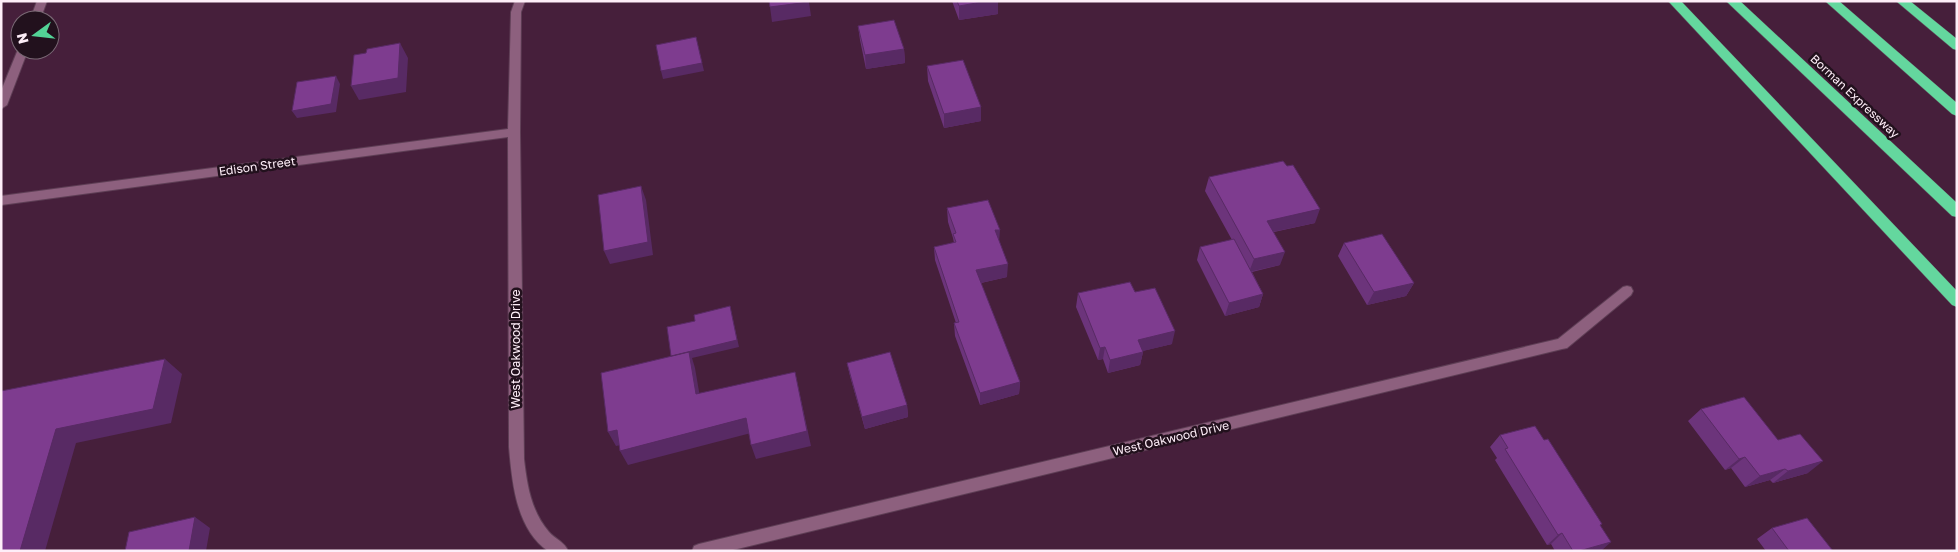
<svg xmlns="http://www.w3.org/2000/svg" width="1958" height="552" viewBox="0 0 1958 552" font-family="'Golos Text',sans-serif">
  <style>
    .lines { fill: none; stroke-linecap: round; stroke-linejoin: round }
    .minor-casing { stroke: #5e3e55; stroke-width: 2 }
    .highway-casing { stroke: #5e3e55; stroke-width: 1 }
    .minor { fill: #8d607e; fill-rule: evenodd }
    .highway { fill: #64d79e; fill-rule: evenodd }
    .wall { fill: #6c347b }
    .shaded-wall { fill: #582a64 }
    .building { fill: #7e3c8f; stroke: #582a64 }
    .labels { text-anchor: middle; dominant-baseline: central; stroke-width: 5; stroke-linejoin: round; paint-order: stroke }
    .street-label { font-size: 12px; fill: #feeef8; stroke: #22111d }
  </style>
  <rect width="100%" height="100%" fill="#461f3b"/>
  <g class="lines">
    <g class="minor-casing">
      <path id="minor" d="M37,1H47L40,20H30Z
        M515,1H525L521,12L520,132L524,459C527,485 531,511 549,532C555,539 565,542 568,551H548C516,529 512,482 509,447L508,137L1,205V196L508,129L511,12Z
        M19,47L20,50H28L7,105L1,109V91Z
        M1627,286L1631,287L1633,291L1631,295L1567,348L1562,349L729,551H692L694,546L699,544L1558,339L1623,287Z"/>
    </g>
    <g class="highway-casing">
      <path id="highway" d="M1668,1H1681L1957,291V307L1952,305Z
        M1726,1H1740L1957,203V217L1952,216Z
        M1825,1H1839L1957,103V116L1952,114Z
        M1896,1H1910L1957,39V50L1953,49Z"/>
    </g>
    <use href="#minor" class="minor"/>
    <use href="#highway" class="highway"/>
  </g>
  <path class="wall" d="M952,1H998V14L959,20Z
    M858,26L904,49L905,63L866,69L860,40Z
    M927,66L981,107V121L944,128L928,81Z
    M1209,177L1315,223L1274,232L1280,265L1252,272L1263,294L1259,307L1225,316L1197,260L1200,247L1232,240L1205,191Z
    M947,208L999,241L1007,277L981,283L1020,382L1019,394L980,405L955,336L954,323H956L935,260L934,247L954,243L953,238L948,222Z
    M1344,243L1414,283L1406,296L1367,305L1338,256Z
    M1135,292L1172,344L1142,351L1143,352L1140,365L1108,373L1103,359L1098,360L1076,307L1078,293Z
    M847,363L907,405L908,417L865,429L850,376Z
    M1701,409L1778,440L1808,473L1773,483L1770,480L1745,487L1731,468L1725,470L1688,421Z
    M1500,435L1544,440L1601,526V551H1555L1551,544L1547,545L1495,460L1497,458L1490,447Z
    M1772,528L1833,551H1766L1757,539Z"/>
  <path class="shaded-wall" d="M988,1H998V14L959,20V6Z
    M809,2L811,16L772,22L770,7Z
    M696,37L704,71L663,79L661,71Z
    M400,43L408,58L406,92L359,100L351,86Z
    M904,49L905,63L866,69L865,55Z
    M336,76L340,84L336,112L297,118L292,111Z
    M981,107V121L944,128V114Z
    M641,186L646,200L653,255L610,264L604,251Z
    M1320,209L1315,223L1263,234L1267,221Z
    M995,230H1000L999,243Z
    M1285,252L1280,265L1249,272L1254,259Z
    M1008,264L1007,277L976,284V270Z
    M1414,283L1406,296L1367,305L1374,292Z
    M1263,294L1259,307L1225,316L1229,303Z
    M730,306L739,347L692,358L695,368L702,409L674,363Z
    M1175,331L1172,344L1135,353L1138,340Z
    M1105,347L1103,359L1098,360L1100,348Z
    M1143,352L1140,365L1108,373L1110,360Z
    M165,359L182,374L171,423L76,443L45,551H20L56,429Z
    M795,372L811,446L756,459L751,445Z
    M1020,382L1019,394L980,405V393Z
    M907,405L908,417L865,429L862,417Z
    M746,418L751,433L628,465L620,451Z
    M617,430L625,444L616,446L608,432Z
    M1745,457L1731,468L1725,470L1739,459Z
    M1823,461L1808,473L1773,483L1788,471Z
    M1785,469L1770,480L1745,487L1760,476Z
    M195,517L210,528L206,551H189Z
    M1562,533L1551,544L1547,545L1558,535Z
    M1611,542L1601,551H1579Z"/>
  <path class="building" d="M769,1H808L809,2L770,7Z
    M957,1H988L959,6Z
    M894,20L904,49L865,55L858,26Z
    M696,37L702,63L661,71L656,45Z
    M400,43L398,78L351,86L354,55L366,53L367,49Z
    M963,60L981,107L944,114L927,66Z
    M336,76L331,104L292,111L297,82Z
    M1283,161L1287,166L1293,165L1320,209L1267,221L1285,252L1254,259L1209,177Z
    M641,186L648,242L604,251L598,195Z
    M988,200L1000,230H995L1008,264L976,270L1020,382L980,393L954,323L959,322L934,247L956,242L953,234L956,233L947,208Z
    M1382,234L1414,283L1374,292L1344,243Z
    M1234,239L1263,294L1229,303L1200,247Z
    M1130,282L1135,292L1155,288L1175,331L1138,340L1143,352L1110,360L1105,347L1100,348L1078,293Z
    M730,306L737,340L671,356L667,327L695,321L694,315Z
    M689,352L696,394L795,372L807,431L751,445L746,418L620,451L617,430L608,432L601,373Z
    M890,352L907,405L862,417L847,363Z
    M165,359L153,409L56,429L20,551H1V391Z
    M1744,397L1778,440L1800,434L1823,461L1788,471L1785,469L1760,476L1745,457L1739,459L1701,409Z
    M1535,426L1544,440L1548,439L1602,524L1600,525L1611,542L1579,551H1573L1562,533L1558,535L1505,449L1508,448L1500,435Z
    M195,517L189,551H125L129,532Z
    M1807,518L1833,551H1789L1772,528Z"/>
  <g class="labels">
    <g class="street-label">
      <text transform="translate(1855 96) rotate(43)">Borman Expressway</text>
      <text transform="translate(257 166) rotate(-8)">Edison Street</text>
      <text transform="translate(515 349) rotate(-90)">West Oakwood Drive</text>
      <text transform="translate(1171 438) rotate(-13)">West Oakwood Drive</text>
    </g>
  </g>
  <rect width="1958" height="552" fill="none" stroke="#feeef8" stroke-width="5"/>
  <g transform="translate(35 35) rotate(255)"><circle r="24" fill="#22111d" stroke="#7a6975"/>
  <path d="M0-4L9 19L0 12L-9 19Z" fill="#53d396"/>
  <text y="-8" font-size="14" font-weight="bold" text-anchor="middle" fill="#feeef8">N</text>
  </g>
</svg>
